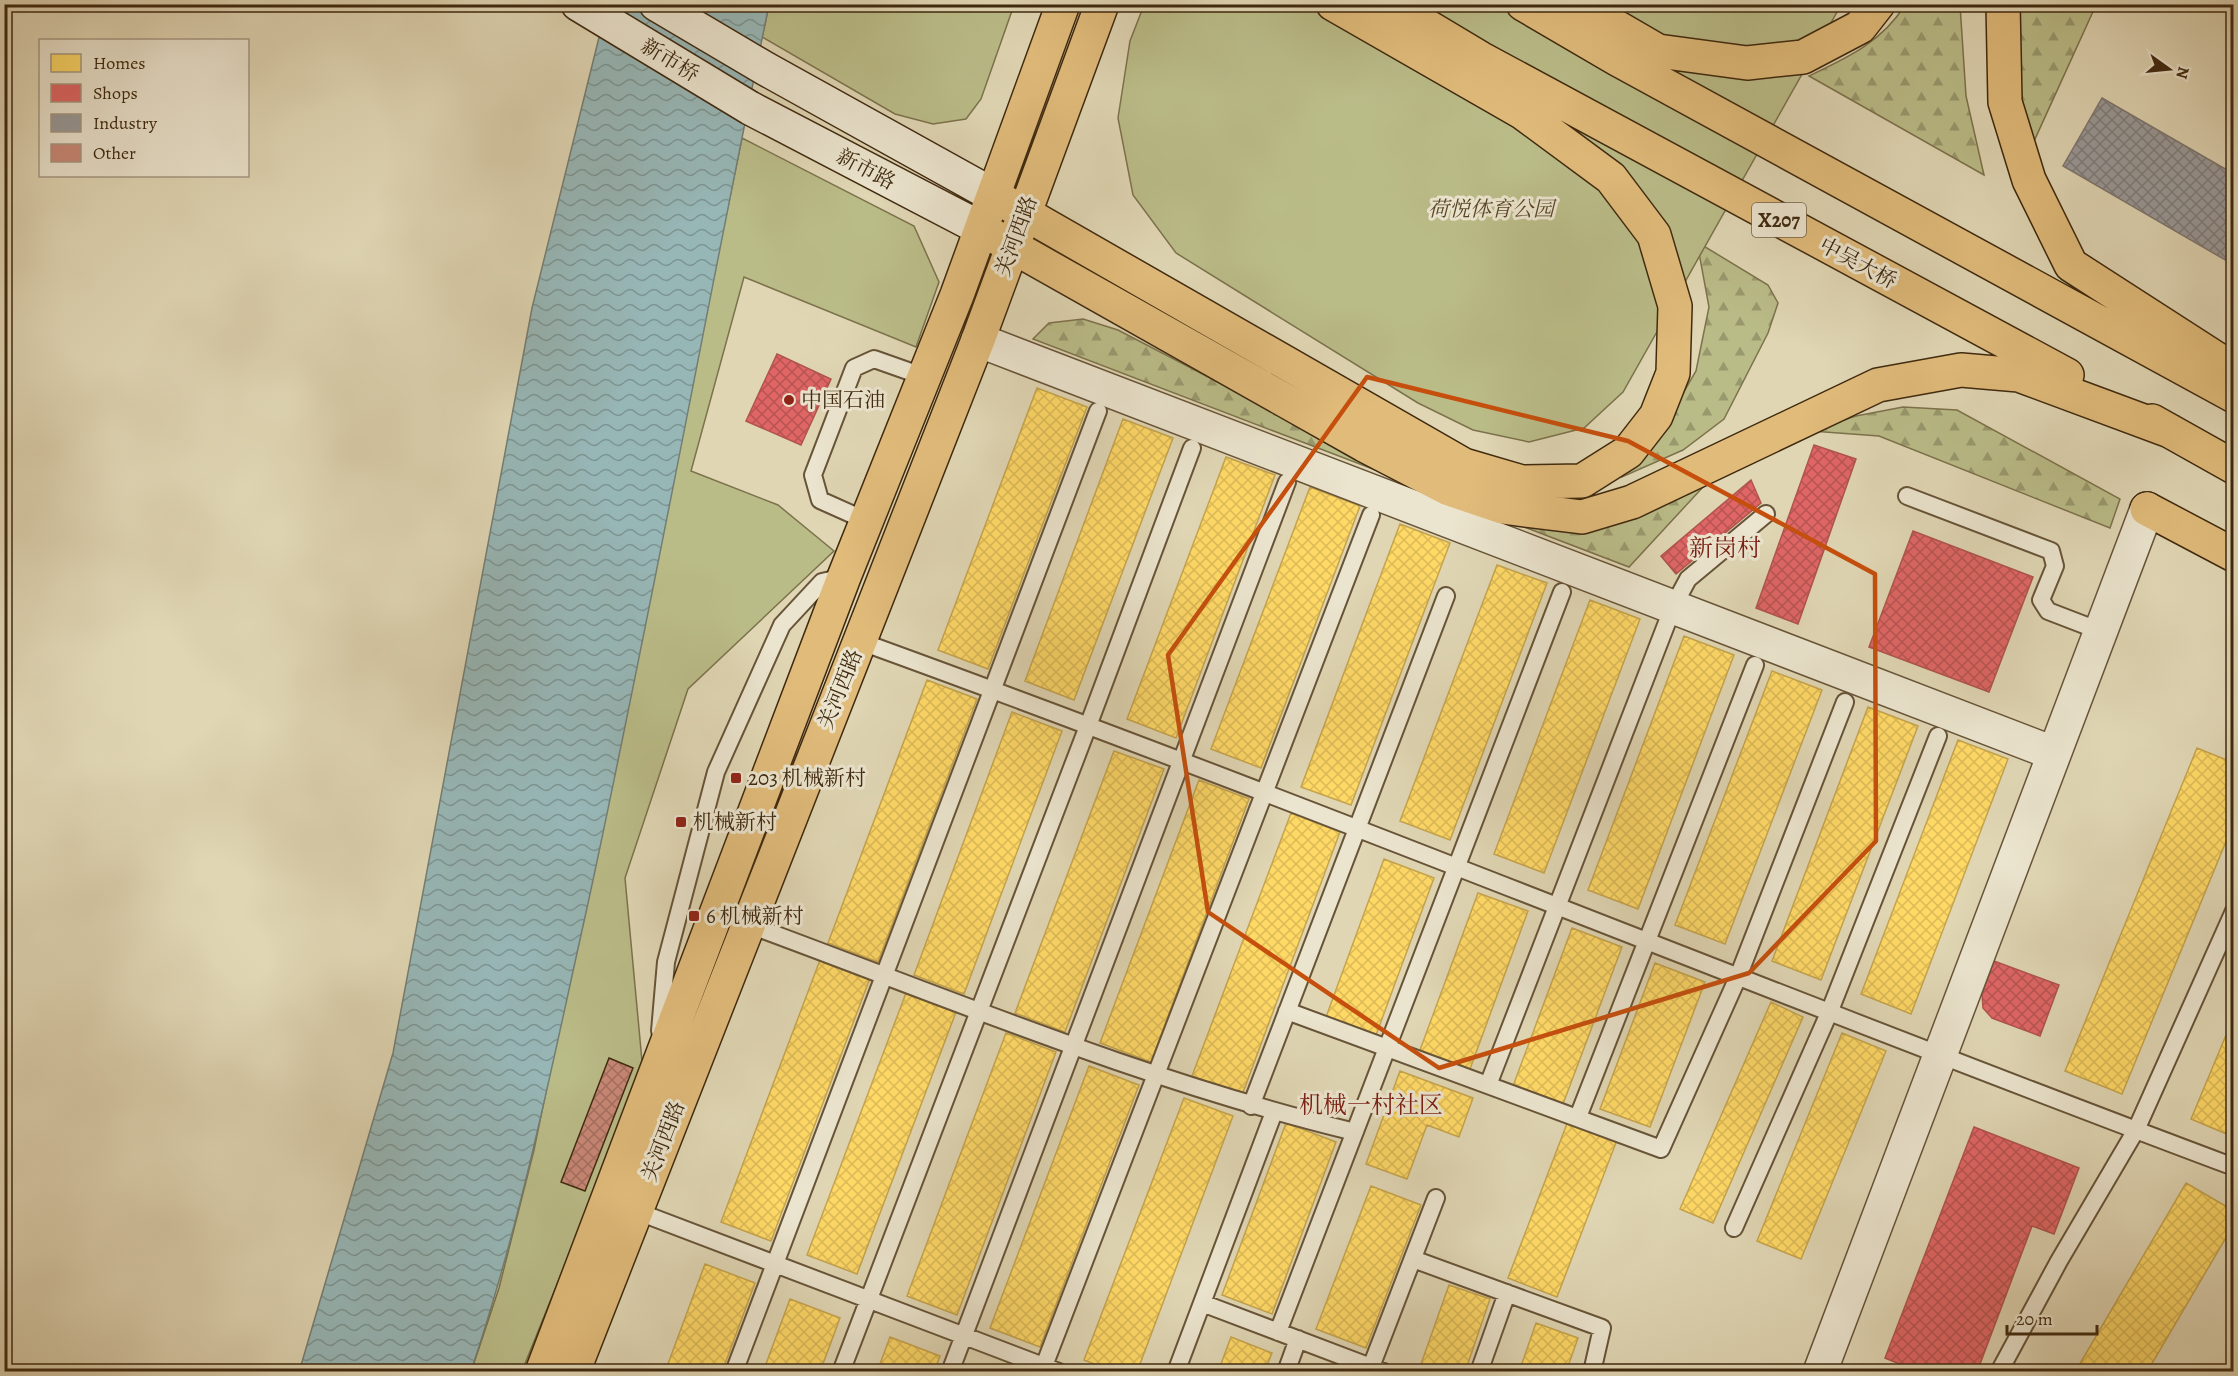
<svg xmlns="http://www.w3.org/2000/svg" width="2238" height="1376" viewBox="0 0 2238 1376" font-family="Alegreya,'Noto Serif SC',serif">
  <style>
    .forest { fill: url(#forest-firs); stroke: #7c724c; stroke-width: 1.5 }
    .green { fill: #babc88; stroke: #7c724c; stroke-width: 1.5 }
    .water { fill: url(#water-waves); stroke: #747e74; stroke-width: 1.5 }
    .homes { fill: url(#homes-cross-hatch); stroke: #c5a44c; stroke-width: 1.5 }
    .shops { fill: url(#shops-cross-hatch); stroke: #b0544c; stroke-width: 1.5 }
    .industry { fill: url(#industry-cross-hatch); stroke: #7e7770; stroke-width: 1.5 }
    .building { fill: url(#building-cross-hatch); stroke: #3f290f; stroke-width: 1.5 }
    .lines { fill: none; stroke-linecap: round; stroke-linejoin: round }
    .lane-casing { stroke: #675438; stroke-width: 20 }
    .street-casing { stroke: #675438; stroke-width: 36 }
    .secondary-casing { stroke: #3f290f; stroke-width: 36 }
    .primary-casing { stroke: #3f290f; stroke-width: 36 }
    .lane { stroke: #ebe4ce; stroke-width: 16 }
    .street { stroke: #ebe4ce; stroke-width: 33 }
    .secondary { stroke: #ebe4ce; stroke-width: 33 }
    .primary { stroke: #e0bb7a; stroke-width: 33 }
    .marked { fill: none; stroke: #c64f0d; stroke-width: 4.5; stroke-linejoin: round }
    .poi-dot { fill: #8f2418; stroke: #ebe4ce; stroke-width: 2 }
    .labels { text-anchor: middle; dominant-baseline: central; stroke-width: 6; stroke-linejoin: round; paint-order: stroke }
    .shield { fill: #ebe4ce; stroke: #736148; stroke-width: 1.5 }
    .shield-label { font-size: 20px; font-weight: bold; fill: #3f290f }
    .street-label { font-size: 21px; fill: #3f290f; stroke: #ebe4ce }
    .park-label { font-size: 21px; font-style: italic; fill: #584627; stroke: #ebe4ce }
    .poi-label { font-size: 21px; fill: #3f290f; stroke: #ebe4ce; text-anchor: start }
    .quarter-label { font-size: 24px; fill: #7a1f14; stroke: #ebe4ce }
  </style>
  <defs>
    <pattern id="forest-firs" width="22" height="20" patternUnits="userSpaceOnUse" patternTransform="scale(1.5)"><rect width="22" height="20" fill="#babc88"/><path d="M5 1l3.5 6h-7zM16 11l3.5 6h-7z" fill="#99996e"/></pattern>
    <pattern id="water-waves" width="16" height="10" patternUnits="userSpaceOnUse" patternTransform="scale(1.5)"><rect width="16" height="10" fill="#97b7b7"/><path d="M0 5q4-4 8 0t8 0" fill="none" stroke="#7d9593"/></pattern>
    <pattern id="homes-cross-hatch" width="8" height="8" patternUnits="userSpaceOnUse" patternTransform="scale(1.5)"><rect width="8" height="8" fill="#ffd966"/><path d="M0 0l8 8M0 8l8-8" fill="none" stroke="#dcba57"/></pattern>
    <pattern id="shops-cross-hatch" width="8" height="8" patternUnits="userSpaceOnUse" patternTransform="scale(1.5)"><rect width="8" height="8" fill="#e06666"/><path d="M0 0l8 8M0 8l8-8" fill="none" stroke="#b75452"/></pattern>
    <pattern id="industry-cross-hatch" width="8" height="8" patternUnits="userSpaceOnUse" patternTransform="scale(1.5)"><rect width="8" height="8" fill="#999"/><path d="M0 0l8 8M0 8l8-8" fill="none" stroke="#7e7d7b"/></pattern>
    <pattern id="building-cross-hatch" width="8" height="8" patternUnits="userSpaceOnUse" patternTransform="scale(1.5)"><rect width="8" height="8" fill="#c98877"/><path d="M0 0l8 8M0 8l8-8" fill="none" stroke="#a56f60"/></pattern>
  </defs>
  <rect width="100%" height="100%" fill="#e0d6b4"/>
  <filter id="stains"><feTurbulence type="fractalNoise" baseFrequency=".00333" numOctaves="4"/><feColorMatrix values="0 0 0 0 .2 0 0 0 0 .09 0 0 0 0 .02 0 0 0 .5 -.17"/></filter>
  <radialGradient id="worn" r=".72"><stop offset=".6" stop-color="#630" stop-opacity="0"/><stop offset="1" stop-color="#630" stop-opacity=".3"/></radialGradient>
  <path class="forest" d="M1905,5H1960L1966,96L1984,175L1809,76C1847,58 1882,42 1905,5Z
    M2020,5H2096L2030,150L2019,80Z
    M1697,242L1768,285L1778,303L1768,333L1724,419L1683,450L1622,477L1621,468L1657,438L1696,371L1709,307Z
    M1083,319L1118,330L1335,443L1507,516L1716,473L1629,567L1033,339L1049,323Z
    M1903,407L1957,410L2120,499L2110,528L1879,436L1811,431L1856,416Z"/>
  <path class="green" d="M769,5V4L1014,5L981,99L966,119L933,124L895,114L762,37Z
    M1144,5H1841L1623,392L1584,428L1529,442L1473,430L1418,403L1176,253L1133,195L1118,118L1130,41Z
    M742,138L914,226L939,282L916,347L744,277L691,471L778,505L834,551L688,689L625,878L643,1072L522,1371L471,1372L499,1288L534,1150Z"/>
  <path class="water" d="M607,5H769C707,305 652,608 587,908C552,1064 522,1220 471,1371L299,1372L393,1053L532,308Z"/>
  <path class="homes" d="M1037,388L1087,407L988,669L938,650Z
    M1123,419L1173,438L1074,700L1025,681Z
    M1226,457L1275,475L1176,738L1127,719Z
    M1310,487L1360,506L1261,768L1211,749Z
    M1400,524L1450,543L1351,805L1301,787Z
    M1497,565L1547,583L1450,840L1400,821Z
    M1590,600L1640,619L1544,873L1494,854Z
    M1684,636L1734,655L1638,909L1588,890Z
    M1772,671L1822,690L1725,944L1675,925Z
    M927,680L977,699L878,962L828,943Z
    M1868,707L1918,726L1821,980L1772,961Z
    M1012,712L1062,731L964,994L914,975Z
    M1958,740L2008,759L1911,1014L1861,994Z
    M2197,748L2234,763V822L2122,1094L2065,1071Z
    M1114,751L1164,769L1065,1032L1015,1013Z
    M1199,780L1249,799L1151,1062L1100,1043Z
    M1291,813L1340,832L1242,1095L1192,1076Z
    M1384,859L1434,878L1376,1035L1326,1017Z
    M1478,893L1528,911L1470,1069L1420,1050Z
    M1572,928L1622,947L1563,1104L1513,1086Z
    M820,960L870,978L771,1241L721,1222Z
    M1655,963L1705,982L1650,1127L1600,1109Z
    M906,993L956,1012L857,1274L807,1255Z
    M1771,1002L1803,1017L1713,1223L1680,1209Z
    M2234,1016V1137L2191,1119Z
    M1006,1033L1056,1052L957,1315L907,1296Z
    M1842,1033L1886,1051L1801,1259L1757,1241Z
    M1089,1066L1139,1085L1040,1347L990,1328Z
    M1400,1071L1473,1098L1459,1137L1427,1125L1407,1179L1366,1164Z
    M1184,1098L1233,1116L1137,1372H1115L1084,1360Z
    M1568,1121L1617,1140L1557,1297L1508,1278Z
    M1286,1123L1336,1142L1272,1314L1222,1295Z
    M2186,1183L2234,1211V1224L2147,1372H2075Z
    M1371,1186L1421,1205L1366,1348L1316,1329Z
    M705,1264L755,1283L722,1372H665Z
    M1449,1285L1490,1299L1465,1372H1442L1421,1364Z
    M790,1299L840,1318L820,1372H763Z
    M1536,1323L1578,1338L1566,1372H1519Z
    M890,1337L940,1356L934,1372H877Z
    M1231,1337L1272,1353L1264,1372H1218Z"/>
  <path class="shops" d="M777,354L831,379L801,445L746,421Z
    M1814,445L1856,459L1798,624L1756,608Z
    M1751,480L1761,503L1676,574L1661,556Z
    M1913,531L2033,577L1989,692L1869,647Z
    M1994,961L2059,985L2040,1036L1992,1018L1983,1008L1982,993Z
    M1974,1127L2079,1168L2054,1234L2032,1226L1977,1372H1919L1885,1358Z"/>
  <path class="industry" d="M2102,98L2234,174V265L2063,166Z"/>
  <path class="building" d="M609,1058L633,1068L585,1191L561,1182Z"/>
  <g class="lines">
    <g class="lane-casing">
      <path id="lane" d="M1907,496L2051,551L2055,566L2041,600L2048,611L2100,631
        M867,521L820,500L813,475L854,368L874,359L925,377
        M859,641C1320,808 1774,995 2234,1167
        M747,924C948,998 1147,1082 1355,1132
        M1287,1011L1661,1149L1738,977L1845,702
        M660,1031L666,962L716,772L782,625L822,582L844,577
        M1488,1085L1673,607L1688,579L1766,514
        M1251,1106L1446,596
        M1578,1117L1755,665
        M636,1211L1059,1372
        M1734,1228L1829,1013L1938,736
        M1413,1259L1602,1328L1592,1372
        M1202,1303L1384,1372
        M1278,1332L1562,592
        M1044,1366L1371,515
        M1371,1367L1436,1198
        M734,1372L1098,411
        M841,1372L1088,726L1192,448
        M950,1372L1287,482
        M1176,1372L1274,1112
        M1286,1372L1298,1339
        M1479,1372L1507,1293
        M1999,1372L2059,1261L2136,1130L2234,911"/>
    </g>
    <g class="street-casing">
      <path id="street" d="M978,340L2053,753
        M1820,1372L2147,509"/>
    </g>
    <g class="secondary-casing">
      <path id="secondary" d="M578,4L750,108L982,229
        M656,4L766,69L993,195"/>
    </g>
    <g class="primary-casing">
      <path id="primary" d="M1390,4L1480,58L2067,375
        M1523,4L1617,59L2234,396
        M1577,4L1658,51L1747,63L1803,57L1860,27L1878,4
        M2003,4L2005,102L2029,180L2071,265L2234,370
        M1005,202L1464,465L1522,482L1582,481L1628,452L1656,416L1673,373L1675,306L1654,235L1611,178L1523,113L1333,4
        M992,235L1364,445L1449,489L1502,507L1582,517L1632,502L1878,385L1961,370L2019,375L2170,431
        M2152,421L2234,467
        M2147,509L2234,555
        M542,1372L844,577L957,295L1063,4
        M573,1372L978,340L1102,4"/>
    </g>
    <use href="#lane" class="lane"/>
    <use href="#street" class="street"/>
    <use href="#secondary" class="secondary"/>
    <use href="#primary" class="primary"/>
  </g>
  <path class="marked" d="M1367,377L1628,441L1875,574L1876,841L1749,973L1439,1068L1208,912L1168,655Z"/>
  <g class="poi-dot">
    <circle cx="789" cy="400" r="6"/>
    <rect x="730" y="772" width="12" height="12" rx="3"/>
    <rect x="675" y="816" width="12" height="12" rx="3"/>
    <rect x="688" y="910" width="12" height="12" rx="3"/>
  </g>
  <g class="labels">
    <rect class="shield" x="1752" y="203" width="54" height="34" rx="4.5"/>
    <g class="shield-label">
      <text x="1779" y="220">X207</text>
    </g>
    <g class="street-label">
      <text transform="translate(670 60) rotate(31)">新市桥</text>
      <text transform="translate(866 169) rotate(28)">新市路</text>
      <text transform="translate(1016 236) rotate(-70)">关河西路</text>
      <text transform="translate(1858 263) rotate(28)">中吴大桥</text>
      <text transform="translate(840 689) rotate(-68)">关河西路</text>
      <text transform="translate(663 1141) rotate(-69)">关河西路</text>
    </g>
    <g class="park-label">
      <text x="1491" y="209">荷悦体育公园</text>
    </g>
    <g class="poi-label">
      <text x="801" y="400">中国石油</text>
      <text x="748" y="778">203 机械新村</text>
      <text x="693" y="822">机械新村</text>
      <text x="706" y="916">6 机械新村</text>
    </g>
    <g class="quarter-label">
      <text x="1725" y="548">新岗村</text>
      <text x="1371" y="1105">机械一村社区</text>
    </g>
  </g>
  <rect width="2238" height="1376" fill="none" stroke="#e0d6b4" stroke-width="24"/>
  <rect x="6" y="6" width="2226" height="1364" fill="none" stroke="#3f290f" stroke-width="3"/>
  <rect x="12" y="12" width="2214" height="1352" fill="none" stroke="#3f290f" stroke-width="1.5"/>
  <rect x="39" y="39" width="210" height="138" fill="#ebe4ce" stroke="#a69982" stroke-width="1.5"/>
  <rect x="51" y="54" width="30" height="18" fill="#ffd966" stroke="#a69982" stroke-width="1.5"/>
  <text x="93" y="69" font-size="18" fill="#3f290f">Homes</text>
  <rect x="51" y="84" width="30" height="18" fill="#e06666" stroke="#a69982" stroke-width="1.5"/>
  <text x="93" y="99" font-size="18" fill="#3f290f">Shops</text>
  <rect x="51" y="114" width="30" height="18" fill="#999999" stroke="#a69982" stroke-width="1.5"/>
  <text x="93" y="129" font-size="18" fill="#3f290f">Industry</text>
  <rect x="51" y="144" width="30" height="18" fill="#c98877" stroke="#a69982" stroke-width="1.5"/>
  <text x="93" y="159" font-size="18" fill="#3f290f">Other</text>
  <g transform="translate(2169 69) rotate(105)" stroke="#ebe4ce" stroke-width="4.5" paint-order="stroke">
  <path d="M0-4.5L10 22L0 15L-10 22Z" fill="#3f290f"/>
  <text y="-9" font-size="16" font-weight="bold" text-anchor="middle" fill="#3f290f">N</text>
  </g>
  <path d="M2007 1325v9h90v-9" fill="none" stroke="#3f290f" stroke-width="3"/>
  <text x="2016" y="1325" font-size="18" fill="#3f290f" stroke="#ebe4ce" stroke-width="4.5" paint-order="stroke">20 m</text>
  <rect width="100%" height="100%" filter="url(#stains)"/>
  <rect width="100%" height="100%" fill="url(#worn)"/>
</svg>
